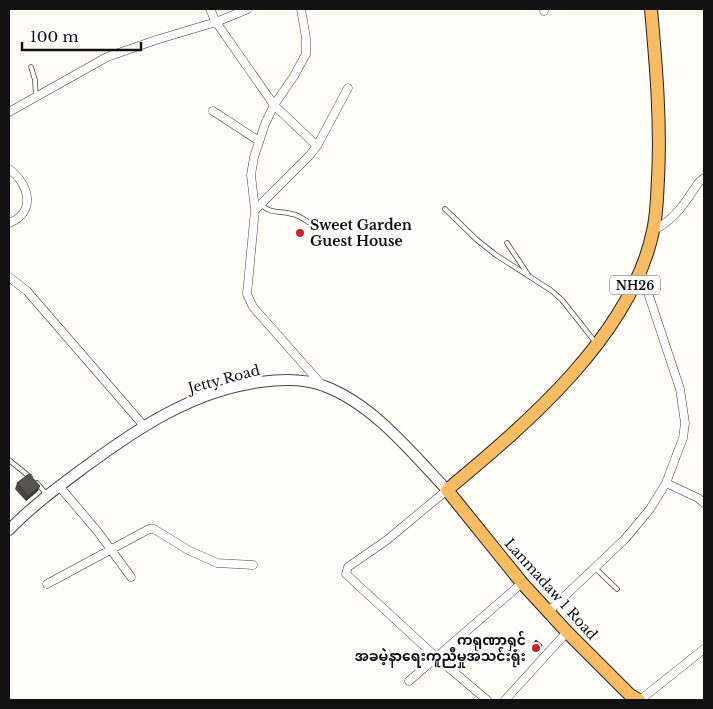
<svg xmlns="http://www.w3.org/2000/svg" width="713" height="709" viewBox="0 0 713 709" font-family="'Libre Baskerville','Noto Sans Myanmar',serif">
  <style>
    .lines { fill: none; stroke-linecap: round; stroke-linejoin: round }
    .service-casing { stroke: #444; stroke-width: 5.5 }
    .minor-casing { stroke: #444; stroke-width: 9 }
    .tertiary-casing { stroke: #444; stroke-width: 12 }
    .trunk-casing { stroke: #222; stroke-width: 14 }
    .service { stroke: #fff; stroke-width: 4 }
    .minor { stroke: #fff; stroke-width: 8 }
    .tertiary { stroke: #fff; stroke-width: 10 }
    .trunk { stroke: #f7bc64; stroke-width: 12 }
    .wall { fill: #4d4742 }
    .shaded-wall { fill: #3f3936 }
    .building { fill: #5a524d; stroke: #3f3936 }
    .poi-dot { fill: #c4262e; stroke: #fff; stroke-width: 2 }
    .labels { text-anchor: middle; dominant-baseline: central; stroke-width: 5; stroke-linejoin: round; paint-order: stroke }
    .shield { fill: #fff; stroke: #585858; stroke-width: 1 }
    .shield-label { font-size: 12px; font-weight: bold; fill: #111 }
    .poi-label { font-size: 14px; font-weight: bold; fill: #111; stroke: #fff; text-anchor: start }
    .street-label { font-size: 14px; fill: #111; stroke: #fff }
  </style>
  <rect width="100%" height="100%" fill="#fffdf5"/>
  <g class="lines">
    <g class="service-casing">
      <path id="service" d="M31,67L35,80L36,98
        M261,205C273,215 279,210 292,214C299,215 305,220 311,224
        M445,209L477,240L496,255L552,291L562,300L596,343
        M507,243L529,276
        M9,460L30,477
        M37,483L47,495
        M595,568L617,589"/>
    </g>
    <g class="minor-casing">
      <path id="minor" d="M210,9L216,22L274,105L317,146
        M301,9L306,38V54L294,76L274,105L265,124L254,157L251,175L255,210L247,294L253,307L322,385
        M544,11V9
        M213,111L259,141
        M9,112L107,57L156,40L216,22L248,9
        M9,169C29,184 37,212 9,223
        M255,210L309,156L317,146L348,88
        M654,230C677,218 685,202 699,182L704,178
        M9,277L27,291L144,426
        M666,483L698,498L704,503
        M59,486L98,532L131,577
        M447,490L387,540L348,567L346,574L436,657L487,700
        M47,584L149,529H154L188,550L217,563L253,565
        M548,612L625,539L650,509L666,483L683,438L685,423L680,389L641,272
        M409,681L522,583
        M505,700L567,632
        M640,700L704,649"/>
    </g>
    <g class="tertiary-casing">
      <path id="tertiary" d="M9,530C32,506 58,487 85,467C138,428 193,391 260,382C281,379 304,378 324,386C373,404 412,453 447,490"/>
    </g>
    <g class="trunk-casing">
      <path id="trunk" d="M639,700L630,695L567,632L522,583L447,490C526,424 631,336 653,231C657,214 657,196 658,179C661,122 656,65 651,9"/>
    </g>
    <use href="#service" class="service"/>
    <use href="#minor" class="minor"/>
    <use href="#tertiary" class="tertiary"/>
    <use href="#trunk" class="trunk"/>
  </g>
  <path class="wall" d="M17,483L38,491L26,501L15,489Z
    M532,645H542L541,648L536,653L531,647Z"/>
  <path class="shaded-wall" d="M40,486L38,491L26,501L28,496Z"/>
  <path class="building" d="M29,474L40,486L28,496L17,483Z
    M536,640L542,645L537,650L532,645Z"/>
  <g class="poi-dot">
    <circle cx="300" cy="233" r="5"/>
    <circle cx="536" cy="648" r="5"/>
  </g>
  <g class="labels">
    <rect class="shield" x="610" y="275.5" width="50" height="19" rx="4"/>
    <g class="shield-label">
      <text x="635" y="285">NH26</text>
    </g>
    <g class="poi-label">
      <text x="310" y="225">Sweet Garden<tspan x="310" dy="16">Guest House</tspan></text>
      <text x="526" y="640" text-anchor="end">ကရုဏာရှင်<tspan x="526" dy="16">အခမဲ့နာရေးကူညီမှုအသင်းရုံး</tspan></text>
    </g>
    <g class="street-label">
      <text transform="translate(224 379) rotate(-15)">Jetty Road</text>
      <text transform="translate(551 589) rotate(48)">Lanmadaw 1 Road</text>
    </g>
  </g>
  <rect width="713" height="709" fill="none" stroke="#111111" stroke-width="20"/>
  <path d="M22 42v8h119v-8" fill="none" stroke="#111111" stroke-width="2.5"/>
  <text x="30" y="42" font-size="15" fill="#111111" stroke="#ffffff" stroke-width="4" paint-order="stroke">100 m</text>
</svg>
